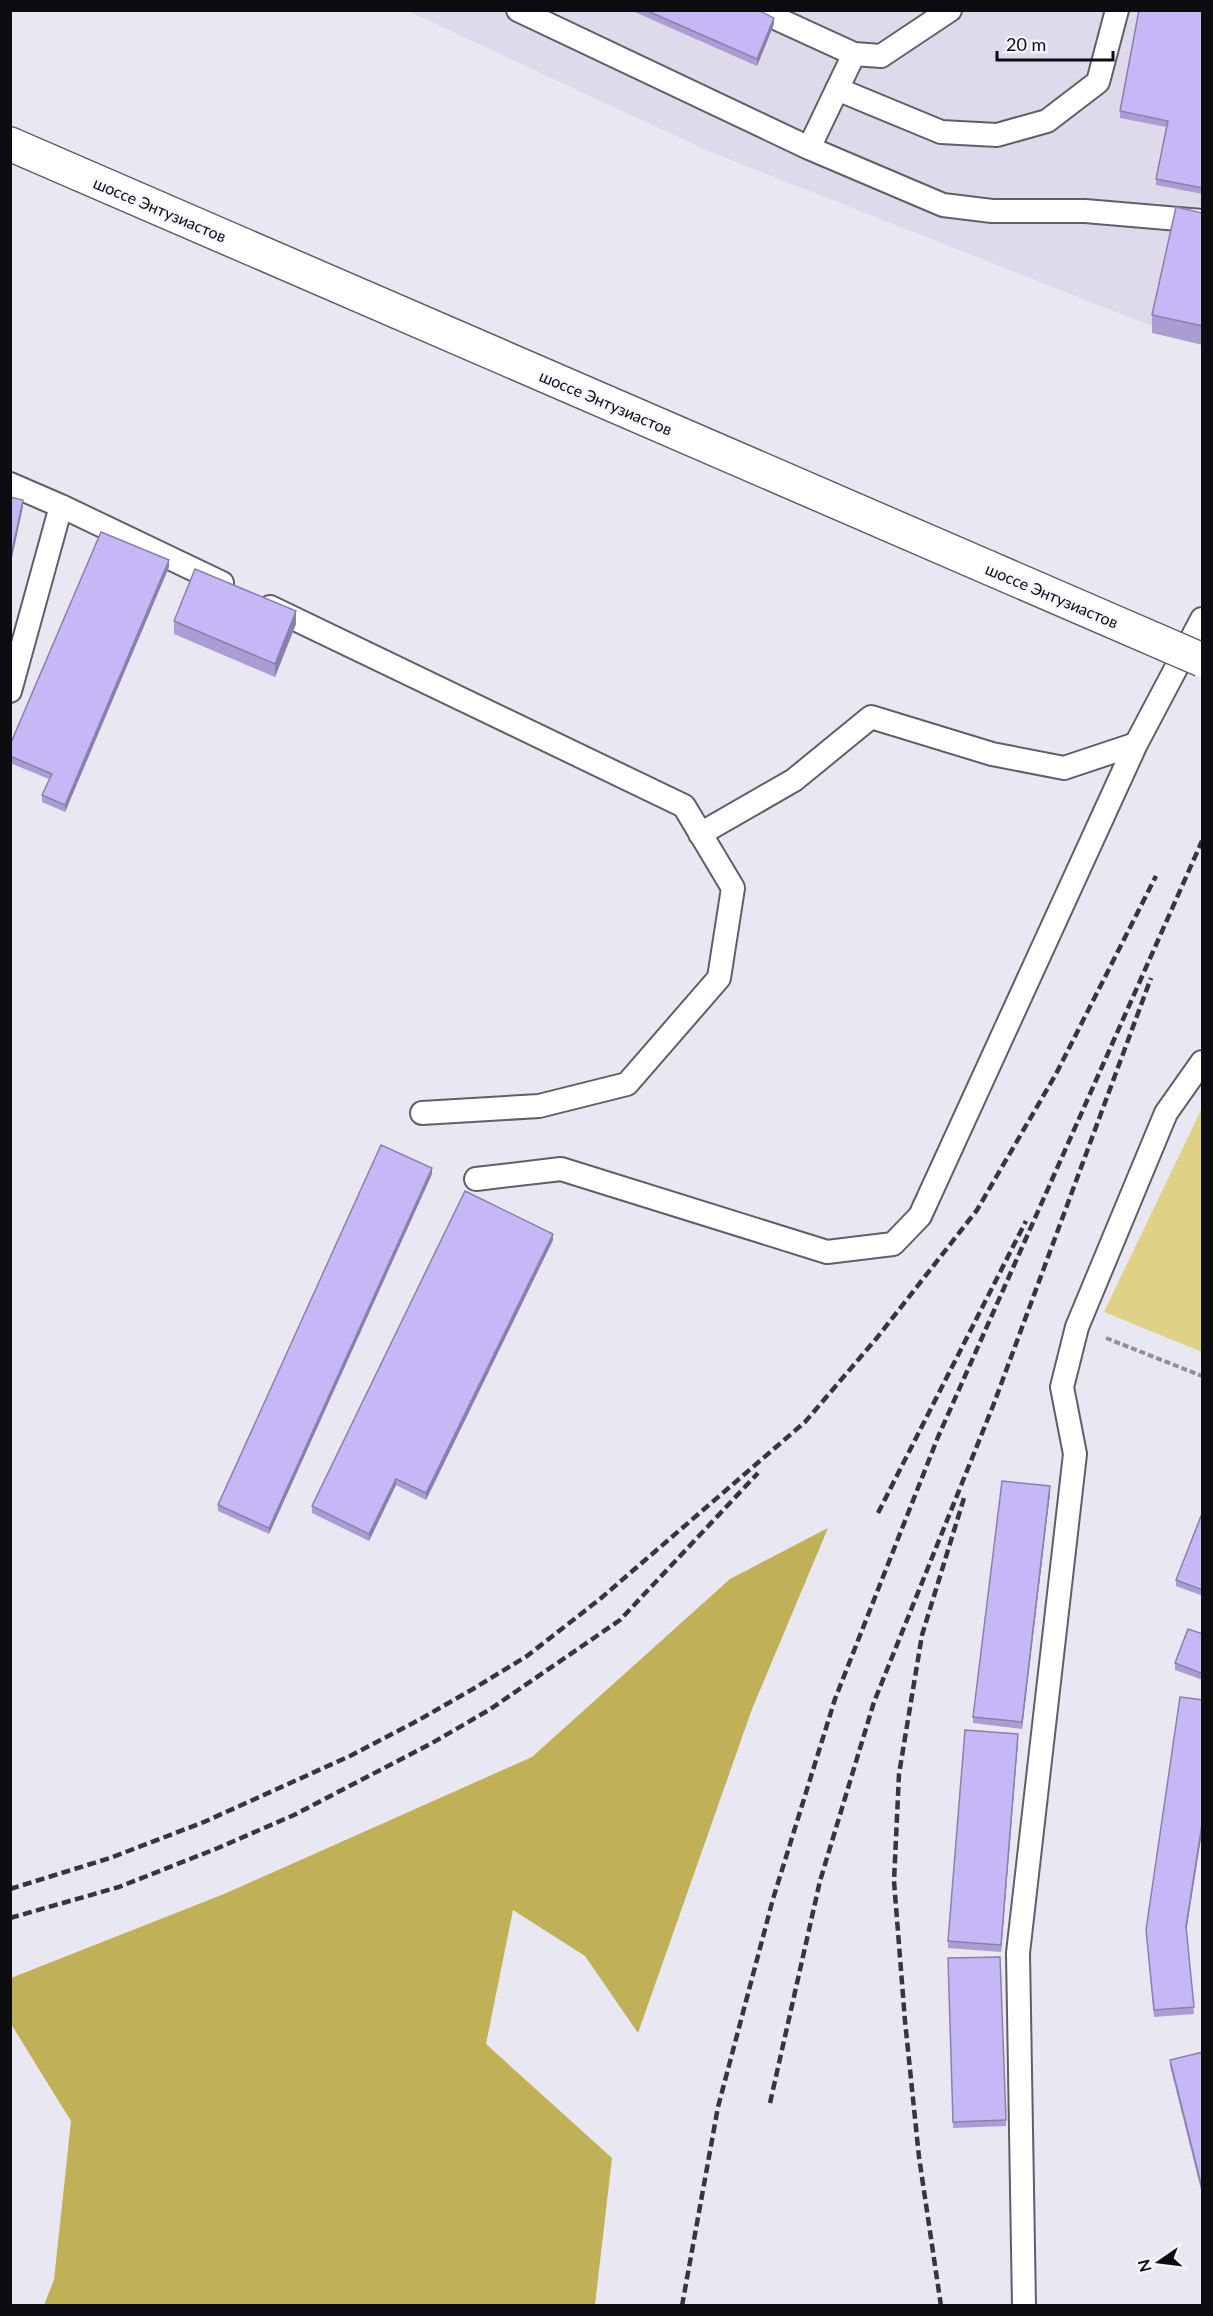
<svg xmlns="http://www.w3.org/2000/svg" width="1213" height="2316" viewBox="0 0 1213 2316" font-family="Lato,sans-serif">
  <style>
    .built { fill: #dedaec }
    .green { fill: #dfd186 }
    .forest { fill: #c0b057 }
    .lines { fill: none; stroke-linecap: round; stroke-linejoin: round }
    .service-casing { stroke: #605e67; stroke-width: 26 }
    .secondary-casing { stroke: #605e67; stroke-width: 36 }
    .path { stroke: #908f97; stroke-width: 4; stroke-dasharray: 6 3; stroke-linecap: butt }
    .service { stroke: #fff; stroke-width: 22 }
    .secondary { stroke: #fff; stroke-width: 33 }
    .rail { stroke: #37363b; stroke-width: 4.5; stroke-dasharray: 9 4.5; stroke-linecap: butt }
    .secondary-bridge-casing { stroke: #605e67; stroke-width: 36; stroke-linecap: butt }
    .secondary-bridge { stroke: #fff; stroke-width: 33 }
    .wall { fill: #aa9dd4 }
    .shaded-wall { fill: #8b80ac }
    .building { fill: #c6b7f6; stroke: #8b80ac; stroke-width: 1.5 }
    .labels { text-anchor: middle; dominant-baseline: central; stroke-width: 4.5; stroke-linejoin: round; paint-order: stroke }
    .street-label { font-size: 16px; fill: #0d0c10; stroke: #f6f5fd }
  </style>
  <rect width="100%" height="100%" fill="#e9e7f2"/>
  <path class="built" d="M408,11H1202V346L706,150Z"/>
  <path class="green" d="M1202,1108V1352L1104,1312Z"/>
  <path class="forest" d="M828,1528L752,1709L638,2033L585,1956L513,1910L486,2044L612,2158L595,2305H44L54,2280L71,2121L11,2024V1978L224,1894L532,1757L730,1579Z"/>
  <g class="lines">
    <g class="service-casing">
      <path id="service" d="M518,10L809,148L943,205L992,211H1085L1202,221
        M758,10L854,54L881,56L950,10
        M837,89L941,132L997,135L1047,121L1098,82L1117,10
        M809,148L854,54
        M10,484L61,506L10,691
        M61,506L222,583
        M270,607L684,806L733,888L719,978L627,1084L539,1106L422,1113
        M700,834L794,780L871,717L992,754L1064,768L1136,744
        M476,1179L561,1169L827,1252L893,1244L920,1216L1136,744L1202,619
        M1024,2306L1018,1953L1075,1454L1062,1387L1077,1327L1166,1113L1202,1062"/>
    </g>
    <g class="secondary-casing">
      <path id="secondary" d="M10,144L987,567"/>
    </g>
    <path class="path" d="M1106,1338L1202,1376"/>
    <use href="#service" class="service"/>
    <use href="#secondary" class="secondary"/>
    <path class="rail" d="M878,1513L1026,1221
      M10,1889L110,1858L204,1822L350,1756L417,1721L473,1689L527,1656L600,1599L805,1422L876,1339L977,1210L1056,1074L1156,876
      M10,1918L119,1887L218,1848L294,1815L432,1743L489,1710L620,1620L758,1473
      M770,2103L820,1881L874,1702L993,1406L1151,978
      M682,2306L718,2107L773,1899L835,1699L938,1437L1202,841
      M941,2306L919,2157L905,2021L894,1881L899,1774L922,1635L964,1498"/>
    <g class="secondary-bridge-casing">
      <path id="secondary-bridge" d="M987,567L1202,660"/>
    </g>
    <use href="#secondary-bridge" class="secondary-bridge"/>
  </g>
  <path class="wall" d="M630,10H758L774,24L757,66Z
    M1203,10V194L1156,185V179L1166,127L1120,118V111Z
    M1203,213V345L1152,333V315Z
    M169,567L65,812L42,802V795L49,779L10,763V745Z
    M174,621L296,624L275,677L174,634Z
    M432,1174L269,1534L218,1511V1505Z
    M553,1240L426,1500L396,1485L369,1541L312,1513V1506Z
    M1050,1493L1022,1729L973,1723V1717Z
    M1203,1511V1596L1176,1586V1580Z
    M1203,1634V1680L1175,1670V1663Z
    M1203,1700V1825L1186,1930L1194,2014L1154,2017L1146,1930Z
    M1018,1741L1001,1952L948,1948V1941Z
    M1000,1957L1006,2126L953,2128L948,1958Z
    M1203,2052V2198L1170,2066V2060Z"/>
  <path class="shaded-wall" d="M774,18V24L757,66V59Z
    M23,500V507L10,567V561Z
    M169,560V567L65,812V805Z
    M296,611V624L275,677V664Z
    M432,1168V1174L269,1534V1528Z
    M553,1234V1240L426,1500V1493Z
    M396,1479V1485L369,1541V1534Z
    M1050,1486V1493L1022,1729V1722Z
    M1018,1734V1741L1001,1952V1945Z
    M1203,1818V1825L1186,1933V1926Z"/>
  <path class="building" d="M645,10H758L774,18L757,59Z
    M1139,10H1203V188L1156,179L1168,121L1120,111Z
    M1176,207L1203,213V326L1152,315Z
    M10,497L23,500L10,561Z
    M101,532L169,560L65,805L42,795L52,774L10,756V745Z
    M195,569L296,611L275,664L174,621Z
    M381,1145L432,1168L269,1528L218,1505Z
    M465,1191L553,1234L426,1493L396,1479L369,1534L312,1506Z
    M1002,1481L1050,1486L1022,1722L973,1717Z
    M1203,1511V1590L1176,1580Z
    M1188,1629L1203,1634V1674L1175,1663Z
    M1180,1697L1203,1700V1818L1186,1926L1194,2007L1154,2010L1146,1930Z
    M965,1730L1018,1734L1001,1945L948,1941Z
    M1000,1957L1006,2120L953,2122L948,1958Z
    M1203,2052V2192L1170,2060Z"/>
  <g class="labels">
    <g class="street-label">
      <text transform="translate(160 209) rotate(23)">шоссе Энтузиастов</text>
      <text transform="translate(606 402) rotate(23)">шоссе Энтузиастов</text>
      <text transform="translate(1052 595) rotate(23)">шоссе Энтузиастов</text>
    </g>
  </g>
  <rect width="1213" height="2316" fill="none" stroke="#0d0c10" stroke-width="24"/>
  <g transform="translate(1159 2262) rotate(256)" stroke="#f6f5fd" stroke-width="4.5" paint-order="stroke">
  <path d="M0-4.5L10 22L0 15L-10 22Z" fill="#0d0c10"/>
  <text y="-9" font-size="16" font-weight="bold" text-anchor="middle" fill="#0d0c10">N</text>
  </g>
  <path d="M997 51v9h116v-9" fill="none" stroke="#0d0c10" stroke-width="3"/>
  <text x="1006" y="51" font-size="18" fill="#0d0c10" stroke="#f6f5fd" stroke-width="4.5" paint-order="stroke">20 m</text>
</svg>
